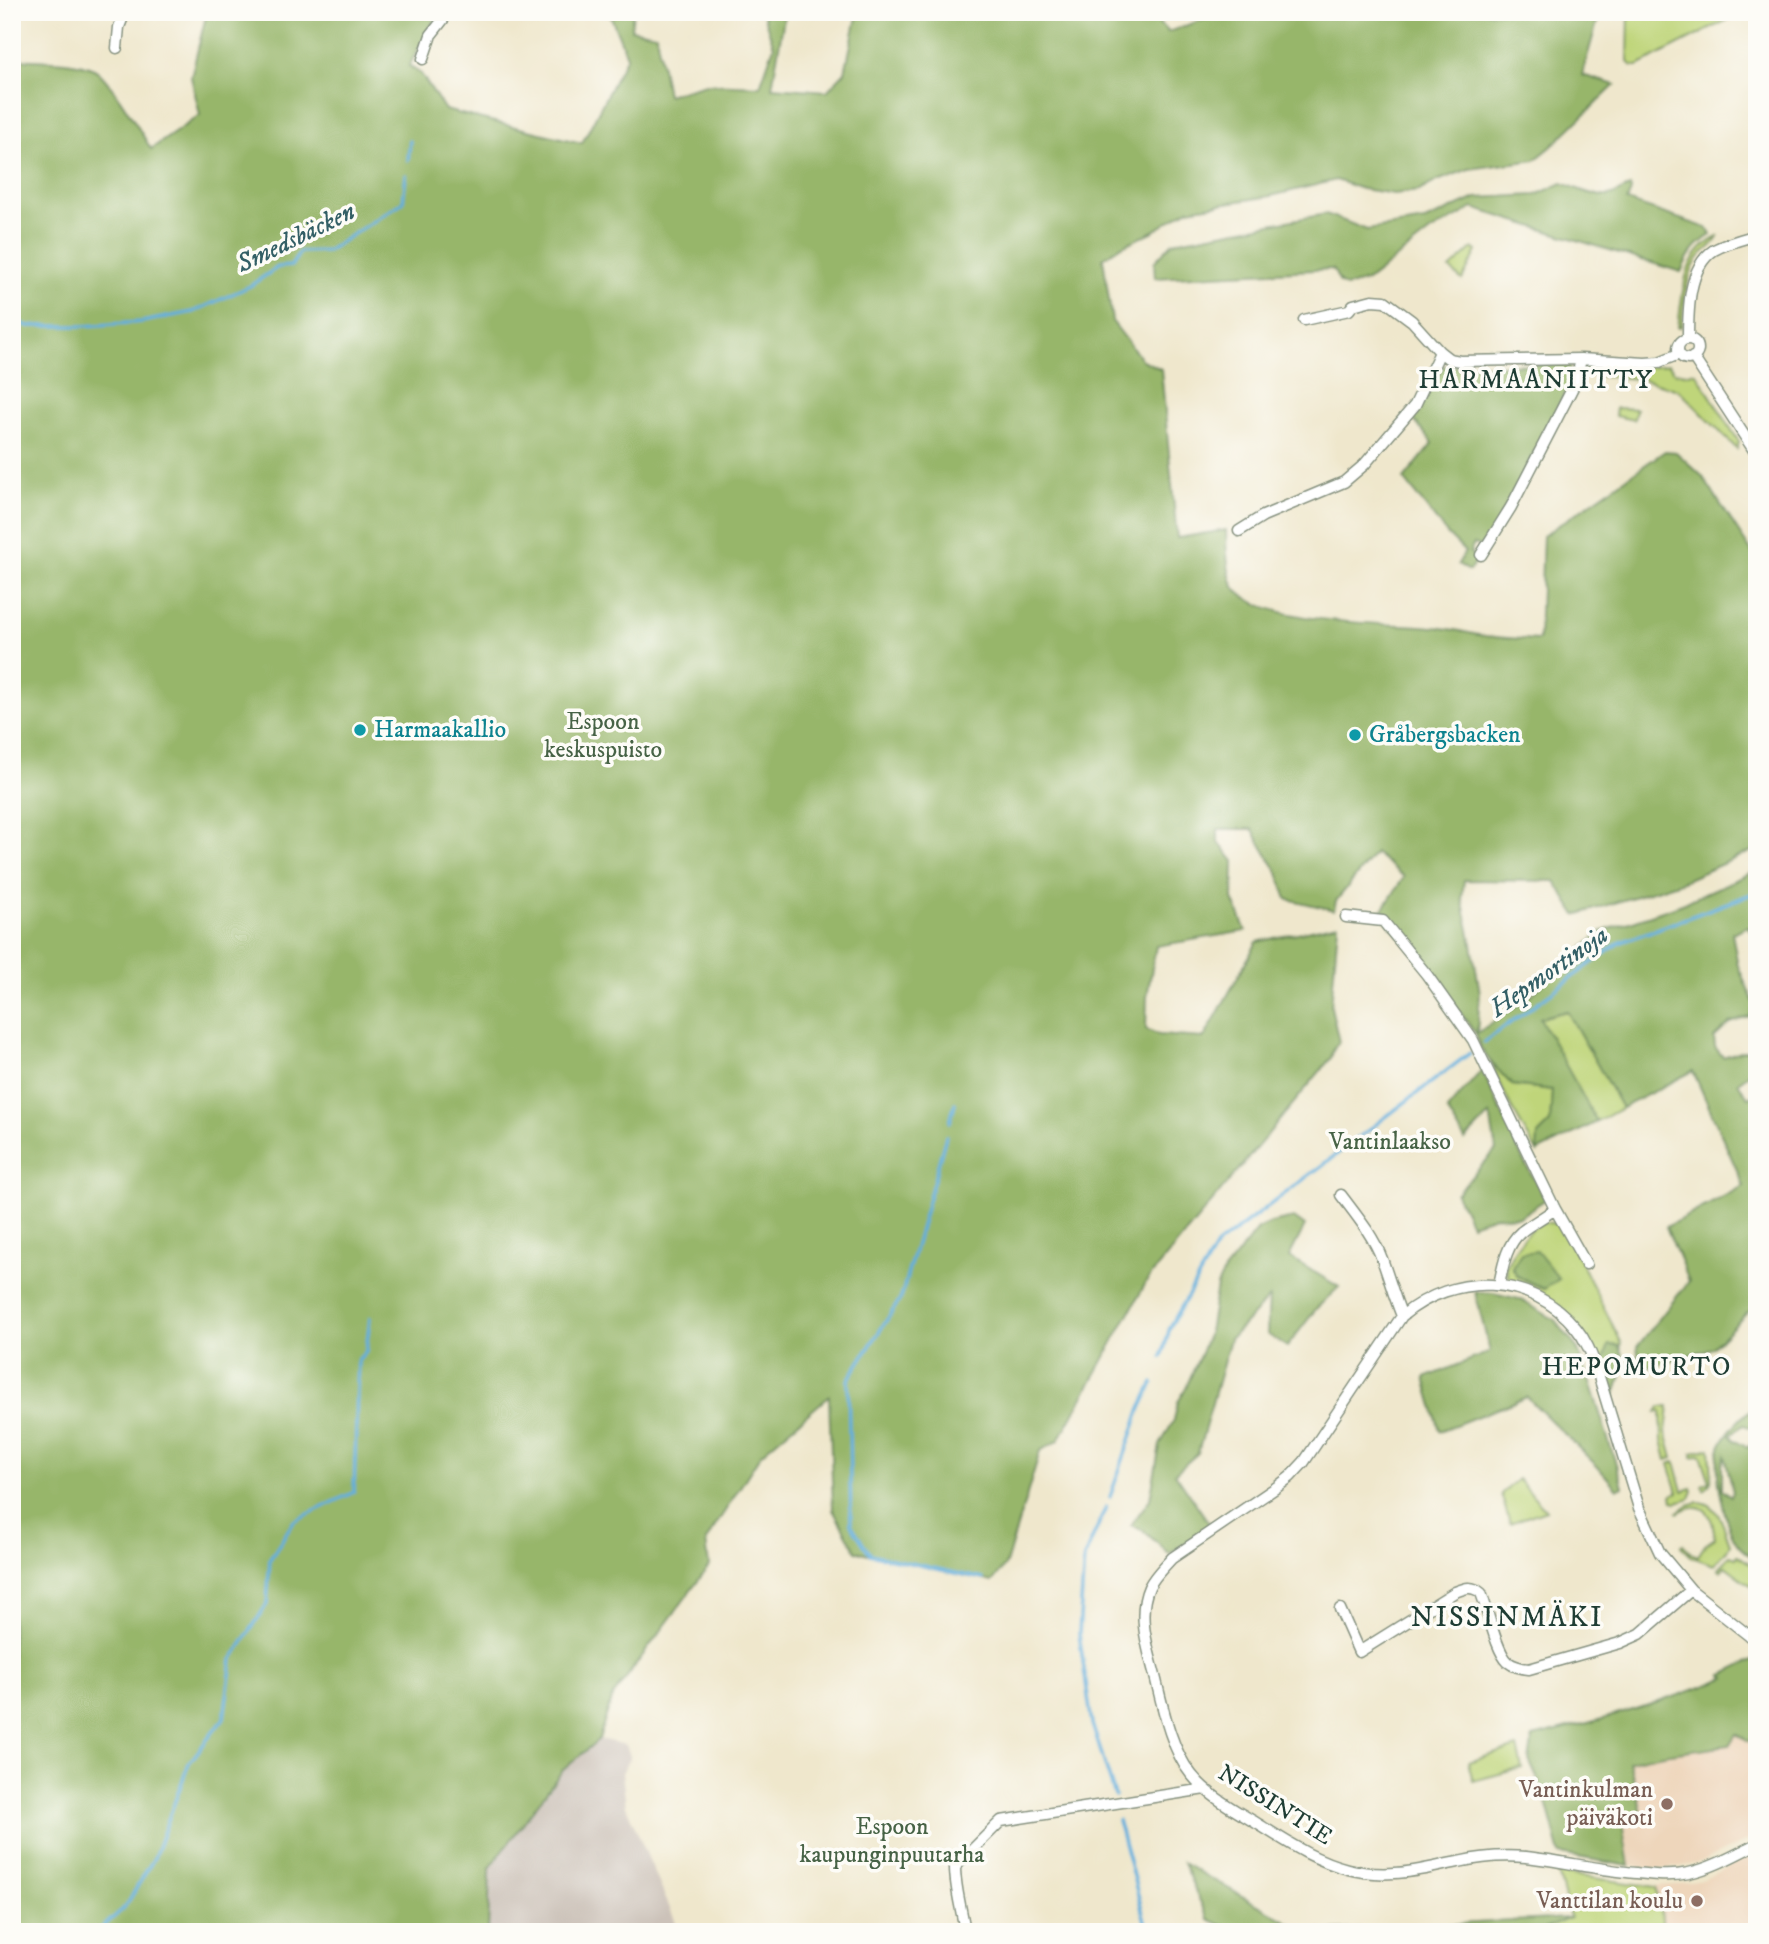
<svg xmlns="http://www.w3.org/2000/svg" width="1769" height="1944" viewBox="0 0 1769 1944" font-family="'IM FELL DW Pica',serif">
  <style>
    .built { fill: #eed6bb }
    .industrial { fill: #ccc2b9 }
    .green { fill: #bfd57a; stroke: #6f8957; stroke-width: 2 }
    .forest { fill: #97b66a; stroke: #5b7a4f; stroke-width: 2; fill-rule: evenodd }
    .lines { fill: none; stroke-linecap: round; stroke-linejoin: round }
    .stream { stroke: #63afdc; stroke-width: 3.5 }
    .minor-casing { stroke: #879280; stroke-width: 13 }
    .minor { stroke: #fff; stroke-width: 10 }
    .culture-dot { fill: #0f9aa8; stroke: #fdfcf7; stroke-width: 2.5 }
    .education-dot { fill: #8d6e63; stroke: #fdfcf7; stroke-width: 2.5 }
    .labels { text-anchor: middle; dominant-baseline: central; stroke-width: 7; stroke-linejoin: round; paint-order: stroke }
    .park-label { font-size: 24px; fill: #476346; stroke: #fdfcf7 }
    .culture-label { font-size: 24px; fill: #0d838f; stroke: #fdfcf7; text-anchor: start }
    .education-label { font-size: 24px; fill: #785e54; stroke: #fdfcf7; text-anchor: end }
    .street-label { font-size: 24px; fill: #1f3d34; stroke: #fdfcf7 }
    .water-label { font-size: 26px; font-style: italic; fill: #335f66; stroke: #fdfcf7 }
    .neighbourhood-label { font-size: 26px; letter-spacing: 2px; fill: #1f3d34; stroke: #fdfcf7 }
    .quarter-label { font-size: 28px; letter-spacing: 2px; fill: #1f3d34; stroke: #fdfcf7 }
  </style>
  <rect width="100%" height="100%" fill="#fdfcf7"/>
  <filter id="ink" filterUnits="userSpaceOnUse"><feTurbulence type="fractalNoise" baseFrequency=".0143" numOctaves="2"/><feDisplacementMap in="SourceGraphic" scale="14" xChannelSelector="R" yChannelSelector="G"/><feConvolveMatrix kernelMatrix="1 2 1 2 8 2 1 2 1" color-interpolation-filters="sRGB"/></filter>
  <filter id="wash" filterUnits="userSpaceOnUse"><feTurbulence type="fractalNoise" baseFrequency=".00686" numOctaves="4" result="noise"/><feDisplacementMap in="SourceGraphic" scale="28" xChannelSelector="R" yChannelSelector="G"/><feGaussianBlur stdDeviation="1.57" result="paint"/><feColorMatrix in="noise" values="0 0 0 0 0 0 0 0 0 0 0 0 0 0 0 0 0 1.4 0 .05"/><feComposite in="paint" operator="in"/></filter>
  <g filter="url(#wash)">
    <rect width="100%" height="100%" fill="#efe7cc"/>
    <path class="built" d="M1736,1734L1757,1745V1836L1706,1860L1689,1865L1661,1869L1629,1866L1621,1823L1643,1815L1629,1762L1652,1755L1692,1751Z
      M1757,1853V1932H1611L1650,1886L1674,1885L1702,1880Z"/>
    <path class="industrial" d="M599,1739L626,1745L630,1756L622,1773L626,1806L680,1932H488L490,1868L562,1771Z"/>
    <path class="green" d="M1629,12H1726L1731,14L1733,17L1638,66H1632L1628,62Z
      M1718,237C1713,248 1701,251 1696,262C1685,280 1685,306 1681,327H1678C1683,293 1682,253 1718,237Z
      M1473,248L1477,251L1462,280L1450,269Z
      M1668,364L1675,372L1689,374L1694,372L1698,376L1739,442L1737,449L1679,390L1642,379L1582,375L1586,367L1592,365L1643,368Z
      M1616,408L1636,409L1634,420L1615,416Z
      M1567,1011L1622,1108L1597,1122L1539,1018Z
      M1490,1061L1512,1085L1552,1090L1550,1123L1538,1135L1537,1152L1511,1107Z
      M1543,1222L1560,1224L1569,1238L1622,1344L1620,1346L1609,1345L1602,1365L1615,1394L1610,1397L1597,1362L1559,1306L1535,1290L1514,1284L1508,1276L1506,1266L1514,1251L1529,1231Z
      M1660,1407H1669L1666,1432L1673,1458L1667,1460L1662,1440L1661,1412H1657Z
      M1710,1448L1712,1481L1710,1485L1704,1490L1702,1485L1710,1482L1701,1455L1693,1457V1453Z
      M1675,1462L1683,1491L1692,1488L1693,1491L1690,1498L1677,1502L1673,1501L1672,1495L1678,1492L1669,1464Z
      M1518,1479L1546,1510L1510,1523L1501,1494Z
      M1698,1502C1720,1502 1723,1527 1730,1544L1727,1550L1714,1565L1692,1557L1681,1546L1683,1544L1691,1553L1698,1556L1705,1545L1715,1538C1713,1525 1711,1506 1694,1507C1689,1507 1682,1511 1677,1513L1688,1505Z
      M1730,1555L1736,1557L1738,1555L1757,1569V1590L1725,1566L1721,1571L1718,1569Z
      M1517,1747L1522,1768L1473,1781L1468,1762Z
      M1558,1873L1657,1887L1658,1907L1661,1908L1663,1932H1538L1570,1917Z"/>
    <path class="forest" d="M192,12H431L436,17L409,66L421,74L445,110L582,143L627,56L609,12H633L631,29L656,34L667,95L706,84L760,86L774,46L762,12H785L772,87L827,91L845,72L858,12H1148L1168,32L1224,12H1600L1582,75L1615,85L1551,147L1535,160L1469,169L1437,181L1419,191L1394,194L1362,189L1336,180L1271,196L1188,209L1154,231L1120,247L1103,258L1112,321L1142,360L1161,369L1177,538L1226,530C1226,543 1227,578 1235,588C1263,625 1387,623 1432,627C1450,628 1467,633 1485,636C1503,638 1521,639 1539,640L1543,536L1665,451L1676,452L1702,476L1757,560V849L1678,883L1576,915L1555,881L1464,880L1462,898L1472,944L1480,993L1477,1033L1528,998L1601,932L1677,906L1757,870V933L1750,930L1748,926L1732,933L1738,966L1755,1005L1750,1017L1730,1023L1714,1038L1715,1047L1723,1057L1741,1051H1754L1757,1058L1753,1071L1738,1082L1748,1097L1757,1094V1306L1747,1313L1712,1348L1647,1368L1639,1360L1637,1347L1689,1281L1666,1227L1744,1186L1693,1071L1622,1108L1567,1011L1540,1018L1597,1122L1537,1152L1538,1135L1550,1123L1552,1090L1512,1085L1490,1061L1480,1047L1476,1034L1417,955L1380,914L1404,877L1375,853L1336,901L1334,910L1287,899L1278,873L1252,829H1218V842L1234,861L1233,899L1246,931L1156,946L1147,996L1146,1029L1159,1035L1204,1038L1257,942L1338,924L1331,1007L1339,1042L1334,1048L1331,1058L1148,1279L1059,1440L1040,1451L1006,1564L992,1582L856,1551L833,1510L829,1396L761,1454L706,1541L709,1566L612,1697L599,1739L562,1771L490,1868L488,1932H12V59C37,61 72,59 94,69C108,75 142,134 151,149L200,115L191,77L206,16Z
      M1562,183C1574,187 1596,198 1608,196C1616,195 1622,189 1630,187L1631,191L1627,201L1707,228L1711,235C1695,245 1688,255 1681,272L1473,208L1430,232L1367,281L1346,287L1340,283L1333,269L1155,278L1154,262L1173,242L1232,231L1326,214L1367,230L1425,221L1476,198L1536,195Z
      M1562,364L1570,367L1572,380L1487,542L1480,546L1474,544L1470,552L1475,558L1476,562L1469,571L1458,564L1465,552L1447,534L1404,479L1433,443L1412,418L1420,408L1443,366Z
      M1482,1070L1524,1162L1546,1199L1519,1217L1495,1216L1471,1224L1456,1194L1496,1150L1490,1114L1465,1140L1447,1110Z
      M1294,1218L1305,1226L1289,1257L1339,1287L1316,1309L1287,1347L1267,1334L1269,1298L1230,1339L1198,1453L1175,1473L1211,1526L1169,1554L1143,1530L1131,1525L1150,1499L1160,1445L1174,1420L1178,1402L1184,1392L1201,1353L1209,1332L1217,1286L1224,1271L1258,1229L1271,1223Z
      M1537,1251L1559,1279L1544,1289L1517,1276L1512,1267L1521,1253Z
      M1475,1292L1493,1293L1519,1299L1555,1320L1577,1348L1588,1376L1623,1486L1617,1489L1598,1467L1527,1397L1440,1431L1425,1378L1490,1352Z
      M1609,1345L1620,1346L1625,1364L1615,1394L1602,1365Z
      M1757,1404V1430L1744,1425L1730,1434L1734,1440L1748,1448L1754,1439L1757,1440V1560C1751,1556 1744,1552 1739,1546C1725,1530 1714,1472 1719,1451C1723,1433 1744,1415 1757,1404ZM1725,1456L1733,1492L1731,1496L1722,1489V1465Z
      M1757,1658V1745L1736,1734L1729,1745C1696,1750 1662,1752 1629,1762L1643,1816L1622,1823L1629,1866L1560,1854L1543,1791L1529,1760L1533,1737C1596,1722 1665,1702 1725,1678L1722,1675Z
      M1183,1863L1299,1928L1326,1931L1570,1918L1538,1932H1237L1208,1919Z"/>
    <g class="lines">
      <path class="stream" d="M408,160L410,141
        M12,320L28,326H84L142,322L193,312L250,286L278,267L291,266L300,252L327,251L403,202L406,175
        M1484,1042L1619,943L1757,892
        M950,1122L955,1103
        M946,1136L901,1298L848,1380L851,1524L870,1554L983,1579
        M1162,1357L1170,1327L1217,1245L1470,1053
        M1110,1497L1141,1408L1153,1383
        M1106,1507L1084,1558L1079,1634L1092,1724L1115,1796
        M1118,1820L1148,1932
        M97,1932L123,1909L133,1894L154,1858L189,1763L224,1718L232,1660L267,1604L270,1559L294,1521L354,1492L358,1360L366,1351L370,1318"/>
    </g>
  </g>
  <g filter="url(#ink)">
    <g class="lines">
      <g class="minor-casing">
        <path id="minor" d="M117,48L119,27L125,12
          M423,59L431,35L449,12
          M1304,320L1349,310L1353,305L1372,300L1385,301L1412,321L1440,352L1449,359L1460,361L1581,359L1645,363L1659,362L1679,354
          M1688,339C1688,311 1688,267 1714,250C1727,243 1743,239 1757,235
          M1678 349a10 10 0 1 1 20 0a10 10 0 1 1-20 0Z
          M1693,357L1757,455
          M1239,531L1263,516L1344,482L1364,465L1415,405L1440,352
          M1481,555L1511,507L1570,393L1576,381L1581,359
          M1346,917L1383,921L1427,975L1473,1040L1555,1209C1544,1217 1531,1224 1521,1232C1506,1245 1503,1266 1499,1285
          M1341,1195C1356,1215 1373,1235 1382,1259C1389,1278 1394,1297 1402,1316
          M1555,1209L1586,1264
          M1340,1609L1359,1652L1455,1592C1465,1588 1472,1585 1481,1593C1488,1610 1496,1651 1508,1662C1514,1667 1521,1668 1529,1669L1620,1643L1640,1634L1691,1590
          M1757,1642L1691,1590L1660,1553L1639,1508L1596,1367C1591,1353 1586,1340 1576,1328C1531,1273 1454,1272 1402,1316L1304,1462L1290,1477L1277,1487L1172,1558C1164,1567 1154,1576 1149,1587C1136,1616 1149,1651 1156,1680C1163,1709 1172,1751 1191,1774C1208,1796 1235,1810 1258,1824C1287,1842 1315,1861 1348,1869C1363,1873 1380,1874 1395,1873C1417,1872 1437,1866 1458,1862C1480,1857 1503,1855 1526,1857C1563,1861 1599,1870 1636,1873C1654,1875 1671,1877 1689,1873C1712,1868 1735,1855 1757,1844
          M965,1932C962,1910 955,1889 955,1867L1001,1821L1205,1789"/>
      </g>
      <use href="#minor" class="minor"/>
    </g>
  </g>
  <g class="culture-dot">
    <circle cx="360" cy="730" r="7"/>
    <circle cx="1355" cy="735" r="7"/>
  </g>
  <g class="education-dot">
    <circle cx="1667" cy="1804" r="7"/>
    <circle cx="1697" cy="1901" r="7"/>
  </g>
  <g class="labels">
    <g class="park-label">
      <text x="603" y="722">Espoon<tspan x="603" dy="28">keskuspuisto</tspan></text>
      <text x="1390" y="1142">Vantinlaakso</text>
      <text x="892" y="1827">Espoon<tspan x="892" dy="28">kaupunginpuutarha</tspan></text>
    </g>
    <g class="culture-label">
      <text x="374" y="730">Harmaakallio</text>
      <text x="1369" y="735">Gråbergsbacken</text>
    </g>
    <g class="education-label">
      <text x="1653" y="1790">Vantinkulman<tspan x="1653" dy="28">päiväkoti</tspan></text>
      <text x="1683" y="1901">Vanttilan koulu</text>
    </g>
    <g class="street-label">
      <text transform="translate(1275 1805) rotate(32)">NISSINTIE</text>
    </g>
    <g class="water-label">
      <text transform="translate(296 238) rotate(-26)">Smedsbäcken</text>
      <text transform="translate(1549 972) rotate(-35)">Hepmortinoja</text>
    </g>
    <g class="neighbourhood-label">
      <text x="1536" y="380">HARMAANIITTY</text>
      <text x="1637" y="1367">HEPOMURTO</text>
    </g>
    <g class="quarter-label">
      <text x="1507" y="1617">NISSINMÄKI</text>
    </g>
  </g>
  <rect width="1769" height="1944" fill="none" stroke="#fdfcf7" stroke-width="42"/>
</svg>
